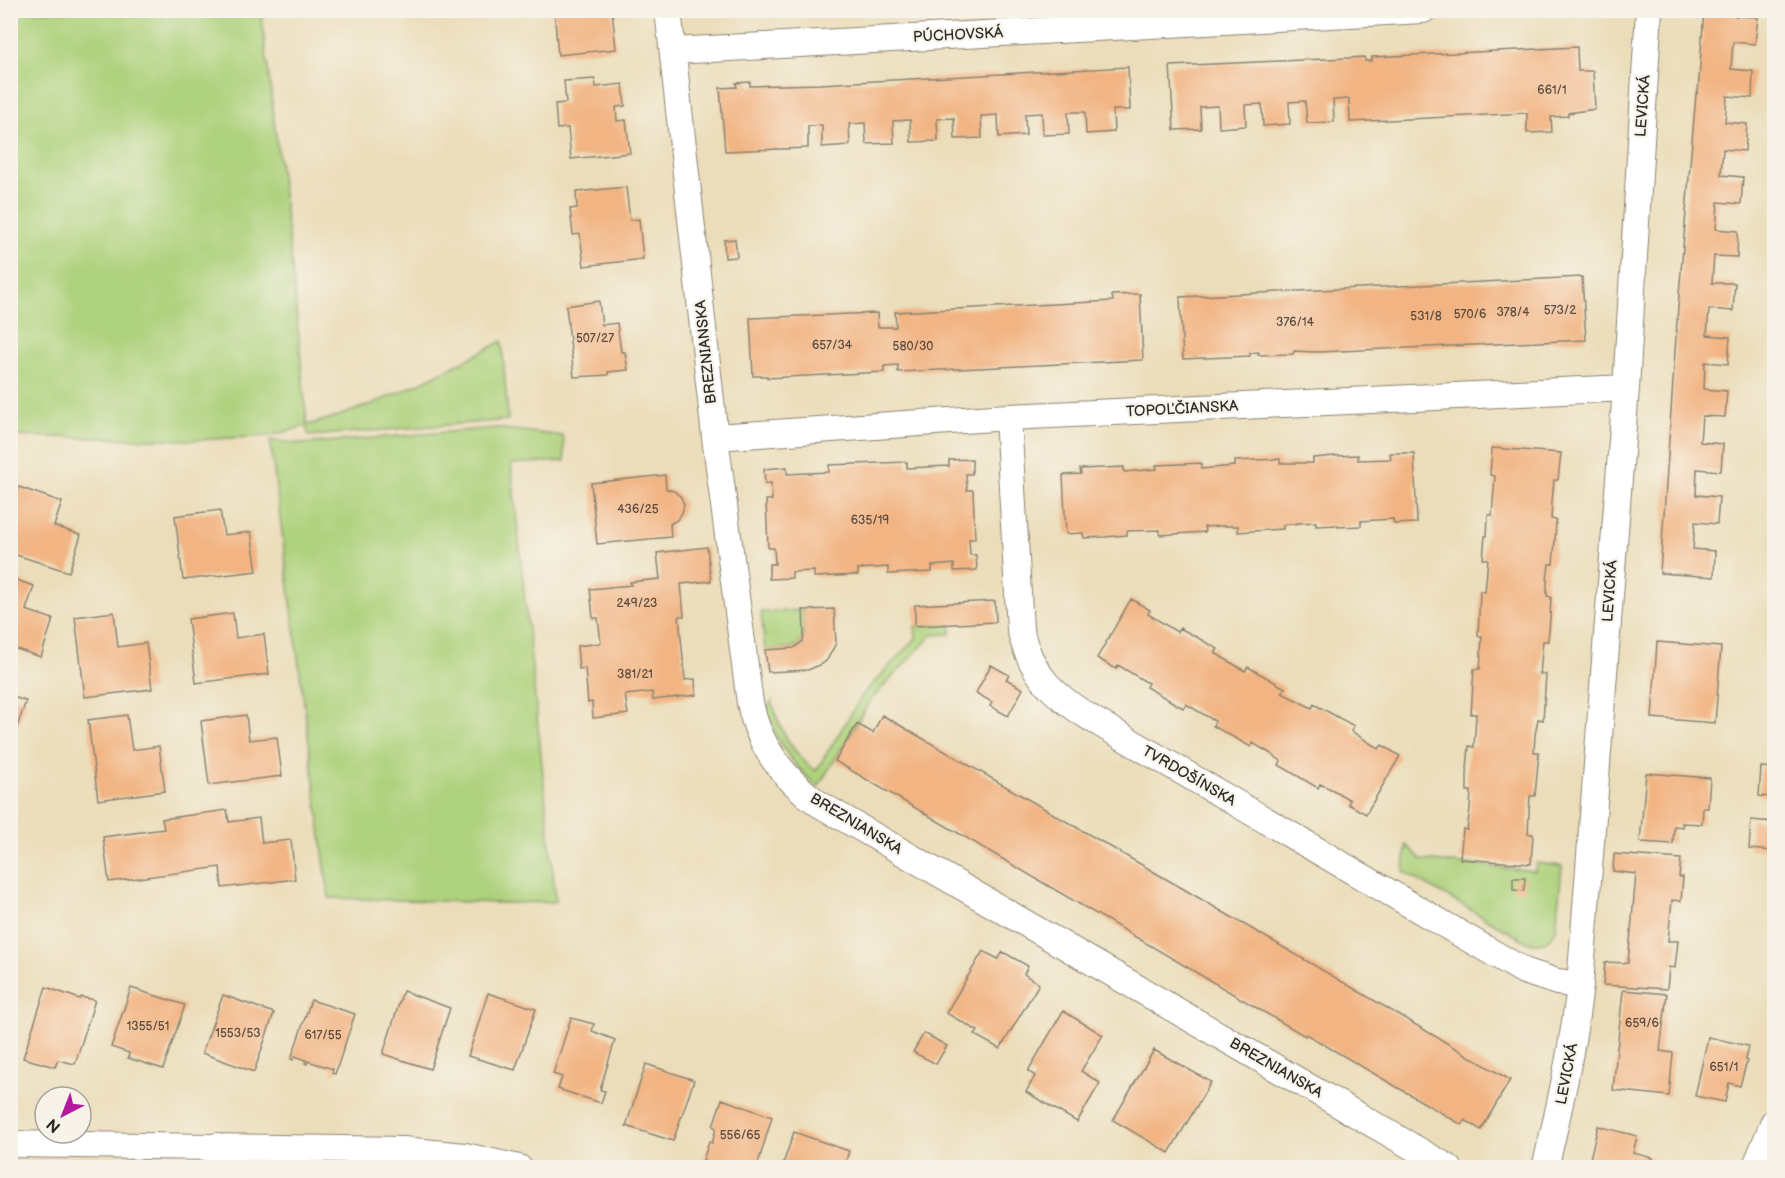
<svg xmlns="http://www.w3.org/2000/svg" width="1785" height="1178" viewBox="0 0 1785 1178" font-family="'Balsamiq Sans',sans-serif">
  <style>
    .green { fill: #add17b; stroke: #6c7e53; stroke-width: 1.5 }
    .building { fill: #f2b482 }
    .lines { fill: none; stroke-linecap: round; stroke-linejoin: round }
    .minor-casing { stroke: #8b8472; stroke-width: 28 }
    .minor { stroke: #fff; stroke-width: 26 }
    .labels { text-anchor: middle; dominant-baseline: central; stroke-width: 4.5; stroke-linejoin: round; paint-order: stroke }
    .number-label { font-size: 12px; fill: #5d4d41 }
    .street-label { font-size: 15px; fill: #2b2b2b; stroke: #f7f3e8 }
  </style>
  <rect width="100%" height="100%" fill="#f7f3e8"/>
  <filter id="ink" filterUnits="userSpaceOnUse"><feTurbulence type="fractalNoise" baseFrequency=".0167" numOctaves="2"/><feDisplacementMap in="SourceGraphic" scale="12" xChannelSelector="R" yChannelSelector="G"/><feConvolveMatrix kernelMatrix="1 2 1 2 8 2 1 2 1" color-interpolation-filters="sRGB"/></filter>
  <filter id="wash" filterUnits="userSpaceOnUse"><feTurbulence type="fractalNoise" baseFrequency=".008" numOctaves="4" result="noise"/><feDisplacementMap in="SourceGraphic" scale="24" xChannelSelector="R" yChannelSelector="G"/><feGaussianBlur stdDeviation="1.35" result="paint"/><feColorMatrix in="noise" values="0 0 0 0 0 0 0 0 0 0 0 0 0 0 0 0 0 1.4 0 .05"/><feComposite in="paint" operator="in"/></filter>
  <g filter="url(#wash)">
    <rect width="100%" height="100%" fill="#ebddb9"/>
    <path class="green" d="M10,11H261L293,276L307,425C375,408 440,374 502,341L508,420L309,436L306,426L270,436L195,440L11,436Z
      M496,428L563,436L565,461L511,464L556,902L505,903L329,898L270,440L302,444Z
      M803,610C806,650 803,647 765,650L761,612Z
      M951,624V634L932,635L870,701L818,787C791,763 778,745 765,711L772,701C778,727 793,755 816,771L863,694L916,638L915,626Z
      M1406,845L1422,860L1535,871L1536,863L1562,866L1556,929C1551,943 1541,945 1527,942L1404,872Z"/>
    <g id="blocks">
      <path class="building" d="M554,10H612L616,49L558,55Z
        M1704,10H1735V16L1758,17L1755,44L1733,42L1731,69L1753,71L1752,98L1727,96L1725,122L1747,124L1745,151L1723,149L1721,175L1743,177L1741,204L1718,202L1716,229L1738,231L1737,257L1714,256L1712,283H1735L1733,311L1709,309L1707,335L1730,337L1728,364L1705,362L1704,389L1727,391L1725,417L1702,416L1700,442L1723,444L1721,471L1697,469L1696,495L1719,497L1717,524L1695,522L1693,549L1715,551L1714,577L1660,573L1678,307L1696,94L1698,93Z
        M1577,47L1578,71H1593L1595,109L1568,113V116L1551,117L1552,132L1527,133V113L1350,122L1349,99L1333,100L1334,122L1307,123L1305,101L1289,102L1290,124L1263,126L1262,104L1245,105L1246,126L1219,128L1218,106L1200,107L1201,129L1174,130L1170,66L1348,58L1364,57L1365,61H1372V57Z
        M1128,67L1130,110H1113L1114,132L1086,134L1085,112H1068L1069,134L1043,135L1042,113L1025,114L1026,135L999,137L998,115L981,116L982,138L955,139L954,118L937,119L938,141L911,142L910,120L893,121L894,143L866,144L865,123L849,124L850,145L822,147V125L808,126V148L725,151L720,88L737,87L736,83L750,82V86L820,84Z
        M595,79L596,87L623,84L625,106L616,107L617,121L626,120L630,153L571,159L568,128L557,129L555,104L566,103L564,81Z
        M626,187L630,220L639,219L643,259L584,266L580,234L573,235L570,209L577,208L576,192Z
        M735,239L737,257L725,258L724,240Z
        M1582,277L1586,340L1318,352L1294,351L1293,354L1258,355L1259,352L1250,353V356L1183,359L1180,297Z
        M1140,294L1143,360L898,372V365L884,366V372L767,378V376H753L750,318L877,313L878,327H896L895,312L1113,301L1112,295Z
        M599,301L602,325L617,323L621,352H625L628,370L608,372V375L574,377L566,306Z
        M1492,448L1561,453L1558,480H1554L1552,502L1551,519L1556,520L1555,541L1553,564H1549L1547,580V596L1551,597L1550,619L1548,641H1543L1540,674H1546L1543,720L1538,719L1535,735L1534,752H1539L1535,796H1530L1529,813L1528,834H1533L1531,864L1460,859L1463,829L1467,830L1470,808L1471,791H1467V769L1469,746L1474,747L1475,731L1476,714H1471L1474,669H1480L1482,636H1478L1480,591L1485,592L1488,559H1483L1485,536H1487L1488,515H1492L1495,476L1490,475Z
        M1390,453H1414L1417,523L1394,524L1393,519L1361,521V526L1338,527V525L1316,526V522L1299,523L1283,525V529L1238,532V526H1221L1204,527L1205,532L1160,535V530L1127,531V535L1105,537L1084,538L1083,533L1066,534L1063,475L1081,474L1080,469L1124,467V472L1157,469L1156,465L1180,464L1201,463V469L1235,466V461L1280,459V463H1313V458L1335,456L1358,455V460L1391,459Z
        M972,459V474H966L967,490H973L975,539H969L970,555H976L977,570L954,571V564L932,566V572L888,574V567L858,569V575L814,577V571L792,572V578L769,579V564H775L774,548H768L766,500H772L771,483L765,484L764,469L787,467V474L829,472V465L907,462V468L949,466V460Z
        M665,475L666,489L674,491L681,497L684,505L682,513L677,520L670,524L671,537L597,544L591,483Z
        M19,487L62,502L54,526L81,535L69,572L10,553V513Z
        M220,510L224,535L251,532L257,571L183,580L175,516Z
        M707,547L711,581L681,584L684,616H679L685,680L695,679L696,695L653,700L652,692L625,695L628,714L593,718L592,702L588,703L585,668L579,669L577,646L601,643L598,618H593L590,589L631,585L630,582L660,579L657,553Z
        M10,578L34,586L26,610L53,619L41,657L10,647Z
        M1131,599L1150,610L1148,614L1177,632L1180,628L1218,649L1215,653L1245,671L1248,667L1285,688L1282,693L1312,708L1314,704L1354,726L1351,731L1379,749L1382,745L1400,756L1366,814L1348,804L1350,800L1335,791L1320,784L1318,788L1279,765L1281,761L1268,752L1253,743L1251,747L1213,726L1215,721L1186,704L1183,708L1146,687L1148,683L1118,665L1116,669L1097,658Z
        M995,601L996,622L915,626V605Z
        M834,609L836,643L827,660L822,664L808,670L768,672L765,650L794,648L803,641L804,633L803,610Z
        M114,612L118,647L146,643L152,689L85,697L75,617Z
        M233,613L236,638L264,634L269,674L196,683L188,619Z
        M1657,642L1721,647L1715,723L1652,718Z
        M991,665L1009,675L1006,679L1023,689L1008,716L990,706L992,702L976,693Z
        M10,696L26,701L13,739L10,738Z
        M1773,712H1774V744H1770Z
        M127,715L132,750L159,746L165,791L98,800L88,720Z
        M246,715L249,740L277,737L282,776L209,785L201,721Z
        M882,715L1187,891L1510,1080L1481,1130L1465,1120L1462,1125L1306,1034L1305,1036L835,761L857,724L873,733Z
        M1761,767L1774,768V797L1759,796Z
        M1646,773L1710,778L1708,808H1703L1702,824L1682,823L1683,827L1674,826L1673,844L1640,842Z
        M227,810L229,822L259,818L262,843L291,840L295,879L222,888L220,867L109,882L103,837L164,829L162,819Z
        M1751,820L1774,822V851L1749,849Z
        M1614,854L1681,859L1679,877H1683L1681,901L1672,900L1668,941H1678L1675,968L1669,967L1667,989L1603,985L1605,962L1628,963L1632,919L1636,874L1613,871Z
        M1513,878H1525L1524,891L1513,890Z
        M983,951L998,959L1003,952L1028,966L1024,974L1039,984L1000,1049L975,1035L978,1031L946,1013Z
        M46,987L80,999L81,997L95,1000L75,1064L58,1060L55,1067L23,1058Z
        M131,988L185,1005L163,1069L128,1058L129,1053L111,1047Z
        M1623,990L1667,994L1660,1051L1673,1053L1669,1096L1613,1090Z
        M403,991L450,1008L430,1069L383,1054Z
        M488,993L536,1009L515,1070L468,1056Z
        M223,995L274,1013L254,1072L202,1053Z
        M311,1000L355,1014L335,1074L332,1073L333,1069L308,1061L307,1064L305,1063L306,1060L295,1056L293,1060L291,1059Z
        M1063,1011L1103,1035L1081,1071L1100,1083L1077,1122L1026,1092L1035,1076L1028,1071Z
        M571,1018L594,1024L592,1031L615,1040L600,1090L605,1091L601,1103L558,1089L562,1077L553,1074Z
        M924,1033L947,1046L936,1064L913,1052Z
        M1708,1037L1748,1046L1745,1060L1747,1061L1740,1086L1729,1083L1725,1102L1695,1096Z
        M1154,1050L1211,1082L1169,1153L1113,1120Z
        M646,1064L694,1080L673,1141L626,1126Z
        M722,1099L772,1117L757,1167H701L709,1142L712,1143L716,1128L713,1126Z
        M1598,1126L1637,1136L1633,1153L1653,1158L1650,1167H1588Z
        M794,1132L849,1151L844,1167H782Z"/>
    </g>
  </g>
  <g filter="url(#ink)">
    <use href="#blocks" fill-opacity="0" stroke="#8b8472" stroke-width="1.5"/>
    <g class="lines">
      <g class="minor-casing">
        <path id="minor" d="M668,10L715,437L750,703C759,747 783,778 819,804L1449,1168
          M673,51L1423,10
          M1008,417L1020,629C1031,675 1053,695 1092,719L1524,971L1557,982L1580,985
          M715,437L1008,417L1626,388
          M10,1144L403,1150L465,1156L519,1168
          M216,1168L217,1146
          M1545,1168C1560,1107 1573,1047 1580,985L1626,388L1649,10
          M1755,1168L1774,1122"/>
      </g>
      <use href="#minor" class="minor"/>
    </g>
  </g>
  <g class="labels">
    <g class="number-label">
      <text x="1552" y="90">661/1</text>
      <text x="1560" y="310">573/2</text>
      <text x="1513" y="312">378/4</text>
      <text x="1470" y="314">570/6</text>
      <text x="1426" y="316">531/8</text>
      <text x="1295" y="322">376/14</text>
      <text x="595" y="338">507/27</text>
      <text x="832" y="345">657/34</text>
      <text x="913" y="346">580/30</text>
      <text x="638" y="509">436/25</text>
      <text x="870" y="520">635/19</text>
      <text x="637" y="603">249/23</text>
      <text x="635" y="674">381/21</text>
      <text x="1642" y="1023">659/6</text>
      <text x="148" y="1026">1355/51</text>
      <text x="238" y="1033">1553/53</text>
      <text x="323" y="1035">617/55</text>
      <text x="1724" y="1067">651/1</text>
      <text x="740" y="1135">556/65</text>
    </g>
    <g class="street-label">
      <text transform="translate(958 35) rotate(-3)">PÚCHOVSKÁ</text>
      <text transform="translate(1643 106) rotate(-86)">LEVICKÁ</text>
      <text transform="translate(706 352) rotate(-96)">BREZNIANSKA</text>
      <text transform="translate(1182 409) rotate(-3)">TOPOĽČIANSKA</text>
      <text transform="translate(1610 591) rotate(-86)">LEVICKÁ</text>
      <text transform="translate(1189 776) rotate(30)">TVRDOŠÍNSKA</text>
      <text transform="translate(856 824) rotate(31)">BREZNIANSKA</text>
      <text transform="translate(1276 1068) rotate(30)">BREZNIANSKA</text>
      <text transform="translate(1567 1074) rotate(-79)">LEVICKÁ</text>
    </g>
  </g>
  <rect width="1785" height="1178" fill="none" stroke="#f7f3e8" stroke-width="36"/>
  <g transform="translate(63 1115) rotate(222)"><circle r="28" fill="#f7f3e8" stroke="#a5a39c" stroke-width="1.5"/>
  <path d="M0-4.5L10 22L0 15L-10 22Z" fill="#b5179e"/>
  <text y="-9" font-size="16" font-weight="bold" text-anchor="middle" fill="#2b2b2b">N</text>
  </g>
</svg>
